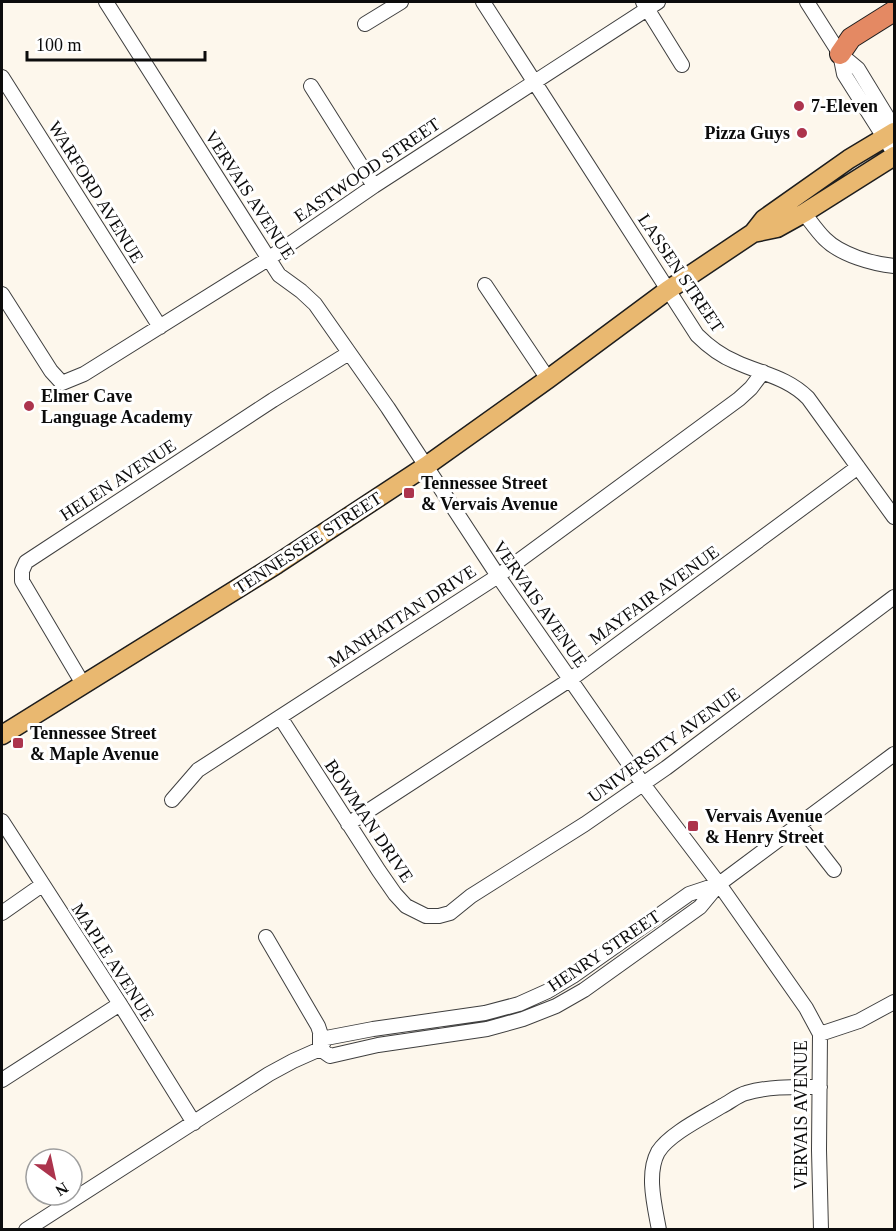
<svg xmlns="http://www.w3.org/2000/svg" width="896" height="1231" viewBox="0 0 896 1231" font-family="'Times New Roman',serif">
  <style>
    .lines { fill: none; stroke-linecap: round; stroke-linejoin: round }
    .minor-casing { stroke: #3f3f3f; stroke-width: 16 }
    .major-casing { stroke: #1d1d1d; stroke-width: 21 }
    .highway-casing { stroke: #1d1d1d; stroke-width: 22 }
    .minor { stroke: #fff; stroke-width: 14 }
    .major { stroke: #e9b870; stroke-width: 18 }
    .highway { stroke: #e48963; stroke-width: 20 }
    .poi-dot { fill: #ac344d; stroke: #fff; stroke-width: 2 }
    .labels { text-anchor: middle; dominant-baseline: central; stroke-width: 6; stroke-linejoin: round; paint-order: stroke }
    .poi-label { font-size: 18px; font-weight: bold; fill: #0c0c0c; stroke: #fff; text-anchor: start }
    .street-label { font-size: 18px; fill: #0c0c0c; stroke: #fff }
  </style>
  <rect width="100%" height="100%" fill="#fdf7ec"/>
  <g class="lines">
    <g class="minor-casing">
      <path id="minor" d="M106,2L279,275L301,291L315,304L388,408L498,576L643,784L719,884L806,1008L820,1034L819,1150L821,1230
        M483,2L697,335C709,347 721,356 736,362C762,374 787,377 808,398L894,517
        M643,2L682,65
        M807,2L840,54L858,69L894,128
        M365,24L401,2
        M840,54L844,74L894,153
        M2,77L160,327
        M311,86L374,186
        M804,213C811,222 817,231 825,239C841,255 873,264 894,266
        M485,285L548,379
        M2,294L51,371L62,383L84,374L268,259L374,186L658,2
        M83,684L22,581V571L26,562L273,400L349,353
        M280,717L379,871L395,894L406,906L426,916H439L450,913L471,896L585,824L666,768L894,597
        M172,800L198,770L498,576L739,399L751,388L763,372
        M2,821L120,1004L194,1123
        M348,824L571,679L858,467
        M799,825L834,870
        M2,913L42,885
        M266,937L318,1026L320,1032V1047
        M820,1034L859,1021L894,1002
        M320,1049L330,1056L378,1045L487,1029L523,1019L556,1006L584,990L700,907L719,884L894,754
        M2,1080L120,1004
        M26,1230L269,1074L293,1061L320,1049L326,1038L373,1029L485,1013L519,1004L548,991L573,976L689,894L719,884
        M659,1230C655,1207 646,1174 658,1152C669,1134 704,1117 722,1106C730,1102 738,1095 746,1093C770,1086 796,1087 820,1087"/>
    </g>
    <g class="major-casing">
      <path id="major" d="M753,233L777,228L804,213L894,156
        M2,735L277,564L426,466L548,379L668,290L753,233L764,219L849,159L894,132"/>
    </g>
    <g class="highway-casing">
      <path id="highway" d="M840,54L851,38L894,11"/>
    </g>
    <use href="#minor" class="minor"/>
    <use href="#major" class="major"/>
    <use href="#highway" class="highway"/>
  </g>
  <g class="poi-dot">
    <circle cx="799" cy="106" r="6"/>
    <circle cx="802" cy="133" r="6"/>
    <circle cx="29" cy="406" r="6"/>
    <rect x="403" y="487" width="12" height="12" rx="3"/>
    <rect x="12" y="737" width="12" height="12" rx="3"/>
    <rect x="687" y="820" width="12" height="12" rx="3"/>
  </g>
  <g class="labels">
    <g class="poi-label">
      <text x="811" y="106">7-Eleven</text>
      <text x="790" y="133" text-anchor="end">Pizza Guys</text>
      <text x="41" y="396">Elmer Cave<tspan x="41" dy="21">Language Academy</tspan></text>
      <text x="421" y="483">Tennessee Street<tspan x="421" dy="21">&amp; Vervais Avenue</tspan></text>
      <text x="30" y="733">Tennessee Street<tspan x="30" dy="21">&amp; Maple Avenue</tspan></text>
      <text x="705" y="816">Vervais Avenue<tspan x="705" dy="21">&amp; Henry Street</tspan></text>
    </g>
    <g class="street-label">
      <text transform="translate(367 170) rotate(-34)">EASTWOOD STREET</text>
      <text transform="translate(96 192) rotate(58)">WARFORD AVENUE</text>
      <text transform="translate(250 195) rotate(57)">VERVAIS AVENUE</text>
      <text transform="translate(681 273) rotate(56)">LASSEN STREET</text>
      <text transform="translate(118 480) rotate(-33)">HELEN AVENUE</text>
      <text transform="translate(308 543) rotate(-33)">TENNESSEE STREET</text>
      <text transform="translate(654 595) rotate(-36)">MAYFAIR AVENUE</text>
      <text transform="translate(540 604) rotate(55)">VERVAIS AVENUE</text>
      <text transform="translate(402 616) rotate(-33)">MANHATTAN DRIVE</text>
      <text transform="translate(664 745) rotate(-36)">UNIVERSITY AVENUE</text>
      <text transform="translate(369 821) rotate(56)">BOWMAN DRIVE</text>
      <text transform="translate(604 951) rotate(-34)">HENRY STREET</text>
      <text transform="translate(113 962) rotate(57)">MAPLE AVENUE</text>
      <text transform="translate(801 1115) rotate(-90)">VERVAIS AVENUE</text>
    </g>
  </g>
  <rect width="896" height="1231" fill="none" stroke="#0c0c0c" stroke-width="6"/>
  <g transform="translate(54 1177) rotate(147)"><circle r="28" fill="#ffffff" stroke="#9e9e9e" stroke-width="1.5"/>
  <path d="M0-4.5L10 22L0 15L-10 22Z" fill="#ac344d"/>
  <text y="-9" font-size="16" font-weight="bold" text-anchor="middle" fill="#0c0c0c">N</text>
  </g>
  <path d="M27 51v9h178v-9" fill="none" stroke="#0c0c0c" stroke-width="3"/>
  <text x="36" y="51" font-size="18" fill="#0c0c0c" stroke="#ffffff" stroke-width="4.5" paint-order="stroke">100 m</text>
</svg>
